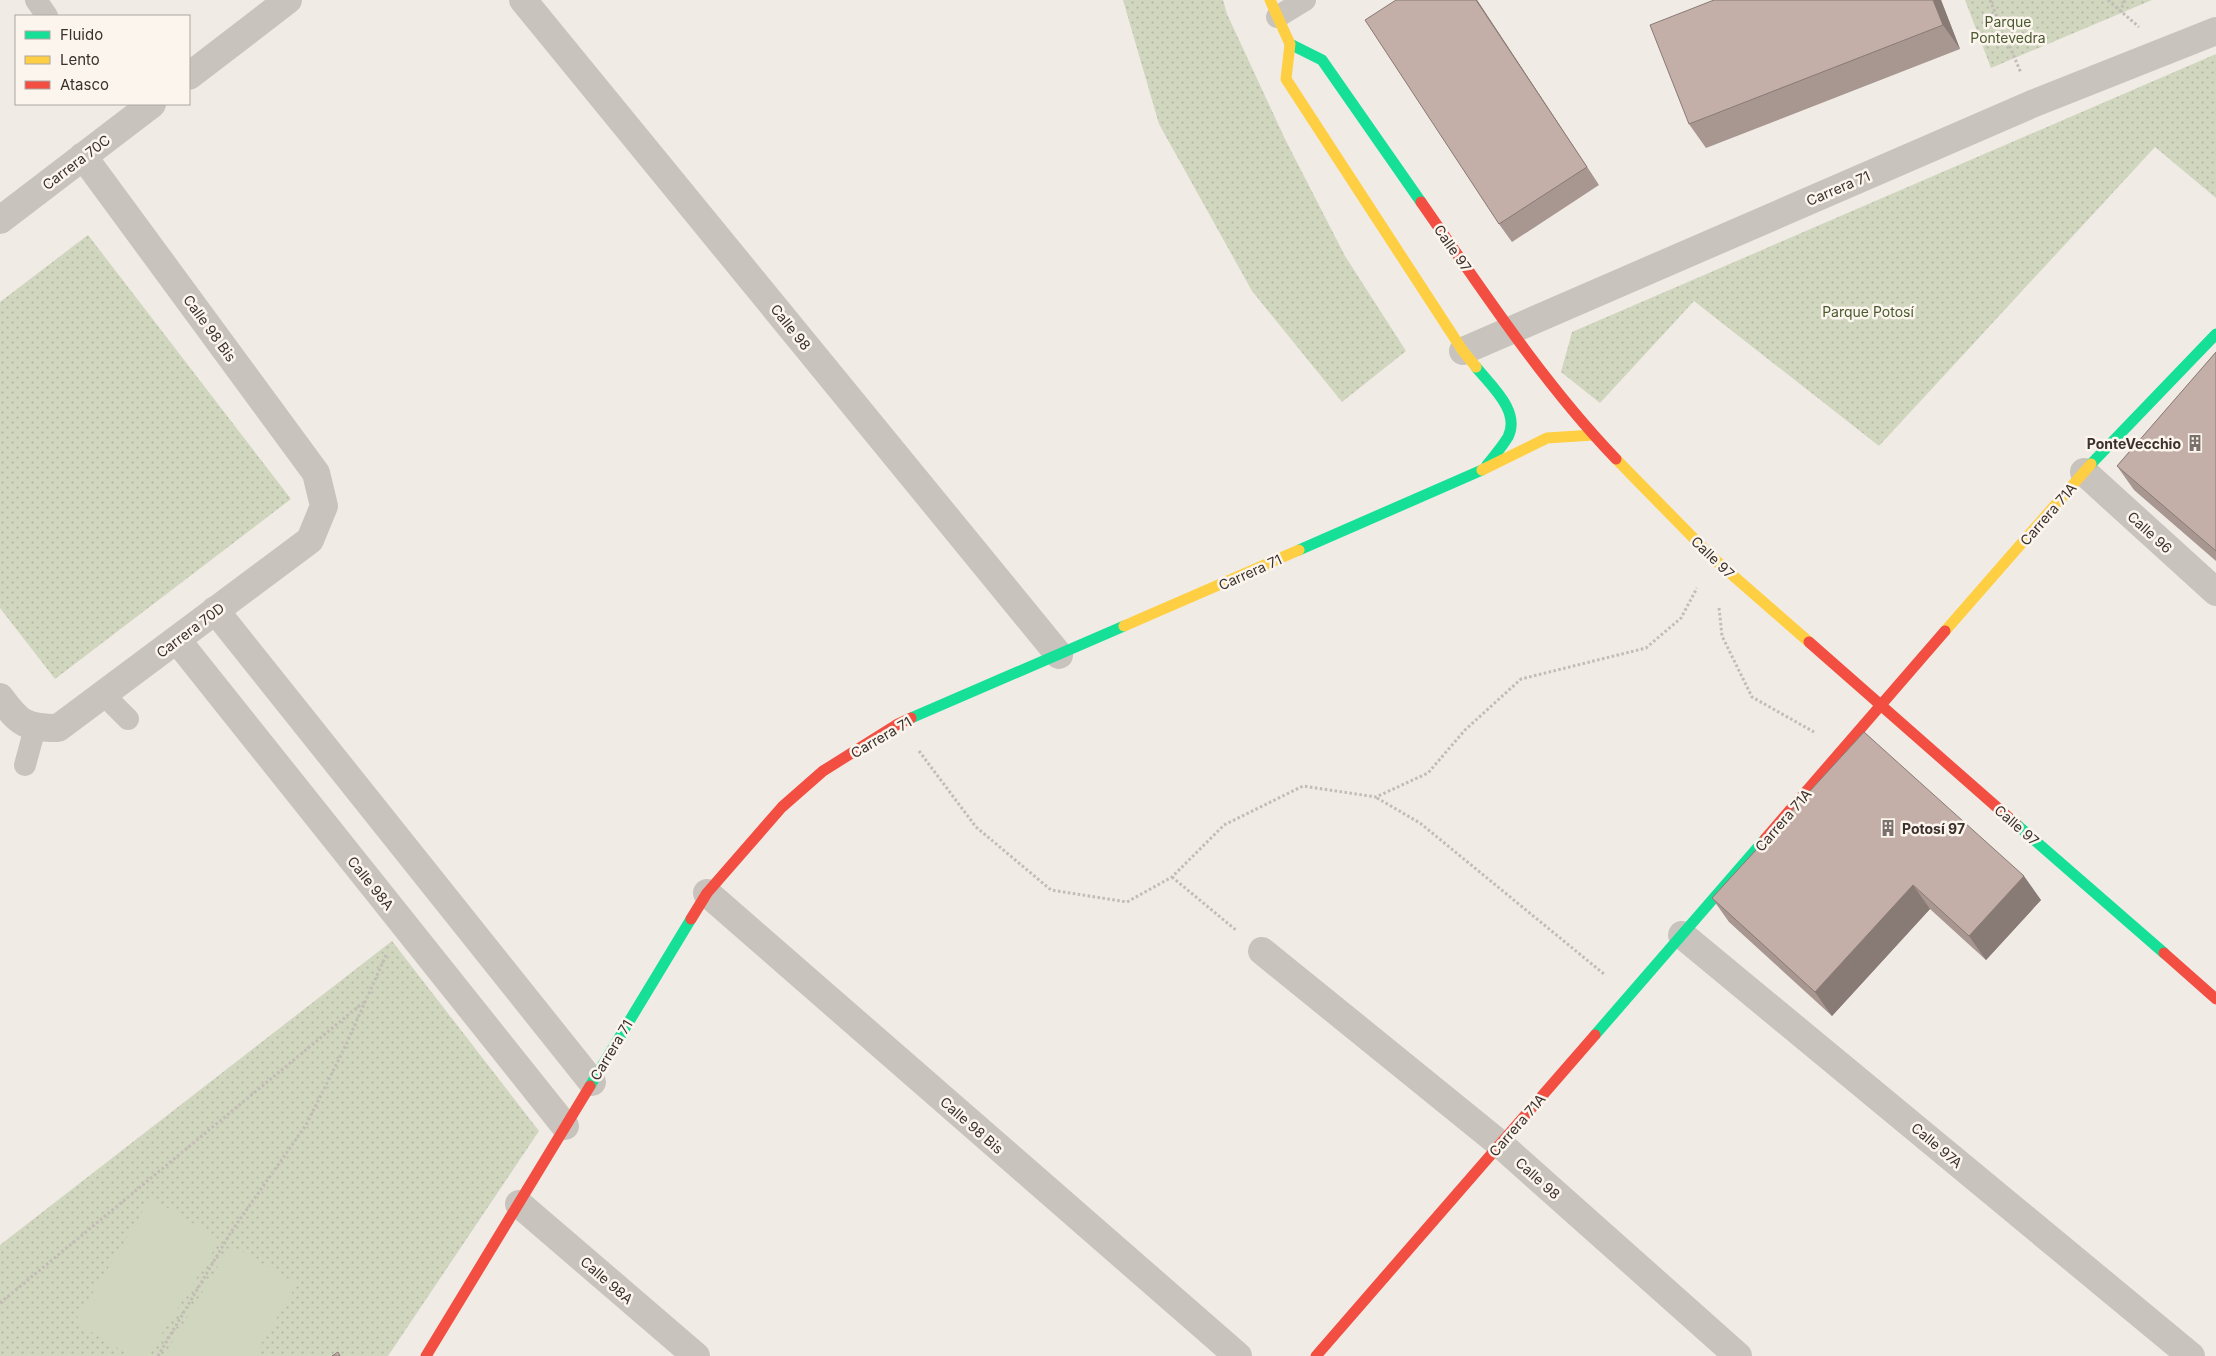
<svg xmlns="http://www.w3.org/2000/svg" width="2216" height="1356" viewBox="0 0 2216 1356" font-family="Inter,sans-serif">
  <style>
    .grass { fill: url(#grass-dots) }
    .pitch { fill: #d1d6bf }
    .lines { fill: none; stroke-linecap: round; stroke-linejoin: round }
    .path { stroke: #c2bbb6; stroke-width: 3; stroke-dasharray: 2.5 2.5; stroke-linecap: butt }
    .lane { stroke: #c9c3be; stroke-width: 22 }
    .street { stroke: #c9c3be; stroke-width: 28 }
    .fast { stroke: #16e098; stroke-width: 11 }
    .slow { stroke: #ffcf43; stroke-width: 11 }
    .jam { stroke: #f24e42; stroke-width: 11 }
    .wall { fill: #a89690 }
    .shaded-wall { fill: #887a75 }
    .building { fill: #c3afa7; stroke: #887a75 }
    .labels { text-anchor: middle; dominant-baseline: central; stroke-width: 5; stroke-linejoin: round; paint-order: stroke }
    .park-label { font-size: 14px; fill: #4a5a2e; stroke: #fbf5ee }
    .street-label { font-size: 14px; fill: #3b302b; stroke: #fbf5ee }
    .poi-label { font-size: 14px; font-weight: bold; fill: #3b302b; stroke: #fbf5ee; text-anchor: end }
  </style>
  <defs>
    <pattern id="grass-dots" width="8" height="8" patternUnits="userSpaceOnUse" patternTransform="scale(1.25)"><rect width="8" height="8" fill="#d1d6bf"/><path d="M2 2h.1M6 6h.1" fill="none" stroke="#b4b8a4" stroke-width="1.8" stroke-linecap="round"/></pattern>
  </defs>
  <rect width="100%" height="100%" fill="#f0ebe5"/>
  <path class="grass" d="M1123,0H1223L1227,14L1285,139L1345,256L1406,351L1342,402L1252,291L1159,124Z
    M1965,0H2152L1991,68Z
    M2216,54V198L2155,147L1879,446L1694,301L1600,403L1561,372L1572,332Z
    M88,235L291,499L55,679L0,608V302Z
    M392,941L539,1131L388,1356H0V1245Z"/>
  <path class="pitch" d="M151,1198L220,1240L148,1356H131L75,1322Z
    M231,1245L297,1284L254,1356H164Z"/>
  <g class="lines">
    <path class="path" d="M1990,0L2021,73
      M2108,0L2139,27
      M2120,12L2125,0
      M1719,608L1722,636L1752,697L1814,732
      M919,751L976,827L1051,890L1127,902L1172,877L1224,825L1303,786L1376,797L1428,773L1465,730L1521,679L1646,648L1681,618L1697,588
      M1377,798L1420,823L1604,974
      M1172,877L1237,931
      M0,1303L365,1001
      M158,1356L231,1232L306,1125L345,1047L386,955"/>
    <path class="lane" d="M36,0L47,16
      M1277,17L1305,0
      M103,694L128,719
      M25,765L35,728"/>
    <path class="street" d="M523,0L1059,655
      M189,76L288,0
      M0,220L152,104
      M1463,351L2032,104L2216,31
      M2084,472L2216,592
      M215,610L592,1082
      M177,640L565,1126
      M0,697C19,723 25,728 58,728L310,540L324,506L316,473L83,156
      M707,893L1238,1356
      M1682,935L2191,1356
      M1262,951L1500,1144L1738,1356
      M519,1204L696,1356"/>
    <path class="fast" d="M1290,44L1322,60L1421,202
      M1476,367C1491,386 1521,411 1508,437C1502,447 1494,456 1487,465
      M2091,464L2216,334
      M1299,550L1482,470
      M911,718L1124,626
      M2016,824L2164,953
      M1595,1035L1765,839
      M590,1086L691,919"/>
    <path class="slow" d="M1270,0L1290,44L1286,79L1463,351L1476,367
      M1616,459L1714,559L1809,642
      M1482,470L1547,438L1593,435
      M1124,626L1299,550
      M1945,631L2091,464"/>
    <path class="jam" d="M1421,202C1481,288 1543,383 1616,459
      M1809,642L2016,824
      M1765,839L1945,631
      M691,919L707,893L782,807L823,771L898,724L911,718
      M2164,953L2216,999
      M426,1356L590,1086
      M1316,1356L1595,1035"/>
  </g>
  <path class="wall" d="M1477,0L1599,185L1512,242L1499,224Z
    M1941,0L1960,49L1706,148L1689,124Z
    M2216,352V561L2134,490L2117,466Z
    M1864,732L2041,900L1986,960L1930,909L1832,1016L1729,922L1712,898Z"/>
  <path class="shaded-wall" d="M1476,0H1477L1599,185L1587,167Z
    M1933,0H1941L1960,49L1943,25Z
    M2024,876L2041,900L1986,960L1969,936Z
    M1913,885L1930,909L1832,1016L1815,992Z"/>
  <path class="building" d="M1396,0H1476L1587,167L1499,224L1365,20Z
    M1714,0H1933L1943,25L1689,124L1650,25Z
    M2216,352V551L2117,466Z
    M1864,732L2024,876L1969,936L1913,885L1815,992L1712,898Z
    M338,1352L340,1356H332Z"/>
  <defs>
    <g id="building-bare" transform="scale(1.35)"><path d="M-4-6H4V6H1V3H-1V6H-4ZM-2.5-4.3h1.7v1.8h-1.7ZM.8-4.3h1.7v1.8H.8ZM-2.5-1h1.7V.8h-1.7ZM.8-1h1.7V.8H.8Z" fill="#7a716c" stroke="#fbf5ee" stroke-width="2.5" paint-order="stroke"/></g>
  </defs>
  <g fill-rule="evenodd">
    <use href="#building-bare" x="2195" y="443"/>
    <use href="#building-bare" x="1888" y="828"/>
  </g>
  <g class="labels">
    <g class="park-label">
      <text x="2008" y="21">Parque<tspan x="2008" dy="16">Pontevedra</tspan></text>
      <text x="1868" y="311">Parque Potosí</text>
    </g>
    <g class="street-label">
      <text transform="translate(76 162) rotate(-37)">Carrera 70C</text>
      <text transform="translate(1838 188) rotate(-23)">Carrera 71</text>
      <text transform="translate(1453 248) rotate(55)">Calle 97</text>
      <text transform="translate(791 327) rotate(51)">Calle 98</text>
      <text transform="translate(210 328) rotate(54)">Calle 98 Bis</text>
      <text transform="translate(2048 514) rotate(-49)">Carrera 71A</text>
      <text transform="translate(2150 532) rotate(42)">Calle 96</text>
      <text transform="translate(1713 557) rotate(44)">Calle 97</text>
      <text transform="translate(1250 572) rotate(-24)">Carrera 71</text>
      <text transform="translate(190 630) rotate(-37)">Carrera 70D</text>
      <text transform="translate(881 737) rotate(-30)">Carrera 71</text>
      <text transform="translate(1783 820) rotate(-49)">Carrera 71A</text>
      <text transform="translate(2017 825) rotate(41)">Calle 97</text>
      <text transform="translate(371 883) rotate(51)">Calle 98A</text>
      <text transform="translate(611 1050) rotate(-59)">Carrera 71</text>
      <text transform="translate(972 1125) rotate(41)">Calle 98 Bis</text>
      <text transform="translate(1517 1125) rotate(-49)">Carrera 71A</text>
      <text transform="translate(1937 1145) rotate(40)">Calle 97A</text>
      <text transform="translate(1538 1178) rotate(42)">Calle 98</text>
      <text transform="translate(607 1280) rotate(41)">Calle 98A</text>
    </g>
    <g class="poi-label">
      <text x="2181" y="443">PonteVecchio</text>
      <text x="1902" y="828" text-anchor="start">Potosí 97</text>
    </g>
  </g>
  <rect x="15" y="15" width="175" height="90" fill="#fbf5ee" stroke="#aea6a0"/>
  <rect x="25" y="31" width="25" height="8" fill="#16e098" stroke="#aea6a0"/>
  <text x="60" y="40" font-size="15" fill="#3b302b">Fluido</text>
  <rect x="25" y="56" width="25" height="8" fill="#ffcf43" stroke="#aea6a0"/>
  <text x="60" y="65" font-size="15" fill="#3b302b">Lento</text>
  <rect x="25" y="81" width="25" height="8" fill="#f24e42" stroke="#aea6a0"/>
  <text x="60" y="90" font-size="15" fill="#3b302b">Atasco</text>
</svg>
